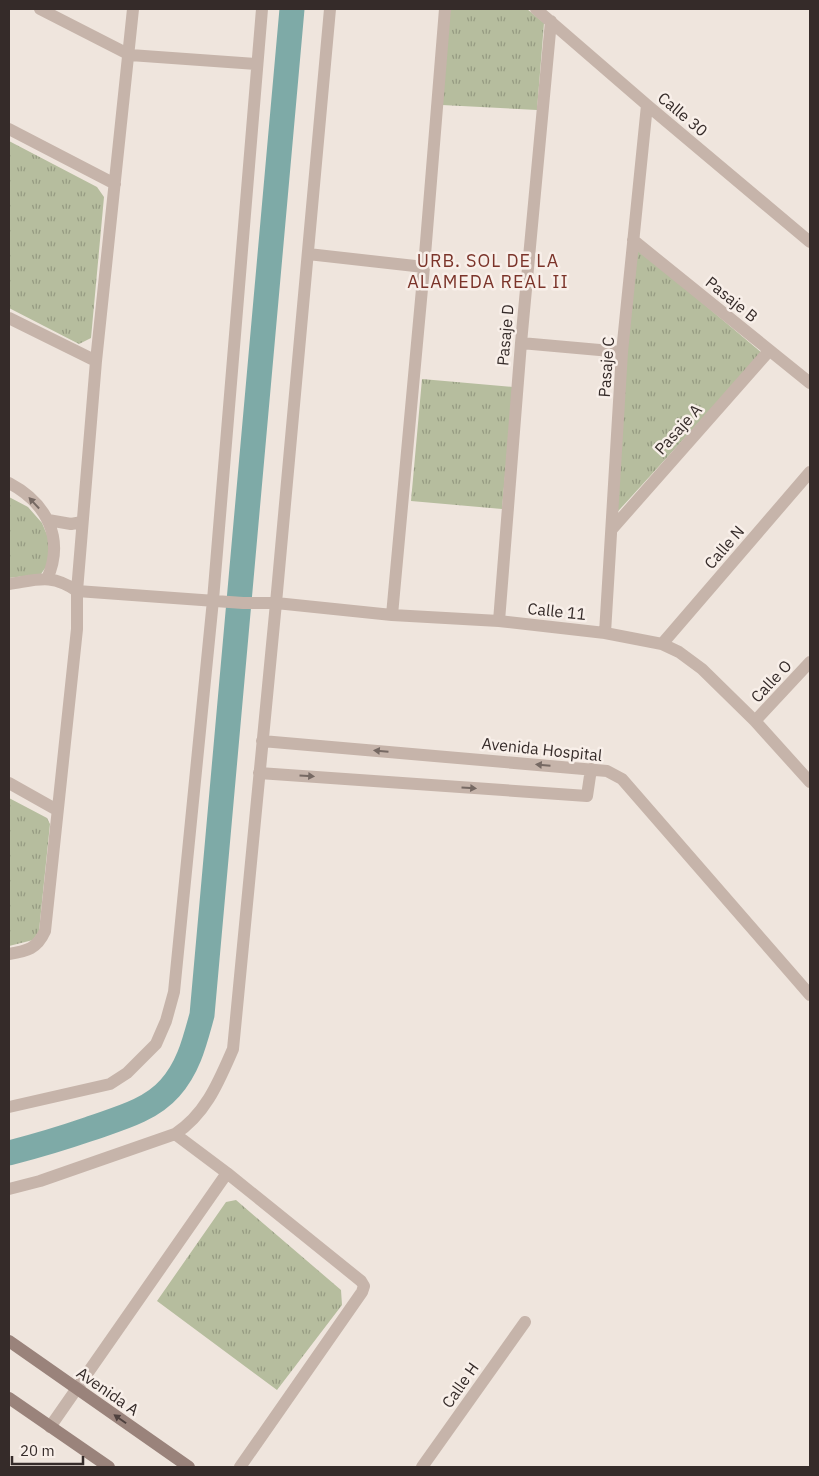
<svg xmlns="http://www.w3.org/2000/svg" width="819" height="1476" viewBox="0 0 819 1476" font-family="'IBM Plex Sans',sans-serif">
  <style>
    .grass { fill: url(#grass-tufts) }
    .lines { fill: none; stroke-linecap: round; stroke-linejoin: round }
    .canal { stroke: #7eaaa7; stroke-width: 25 }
    .street { stroke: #c6b4aa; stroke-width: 12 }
    .secondary { stroke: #9a837b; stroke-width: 12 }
    .oneway { fill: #766963 }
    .oneway2 { fill: #4e413e }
    .labels { text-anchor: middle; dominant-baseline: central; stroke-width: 5; stroke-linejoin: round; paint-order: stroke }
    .street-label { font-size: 16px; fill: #352b29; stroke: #f8efe9 }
    .neighbourhood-label { font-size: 18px; letter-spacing: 1px; fill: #7b342a; stroke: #f8efe9 }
  </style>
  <defs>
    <pattern id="grass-tufts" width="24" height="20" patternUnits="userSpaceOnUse" patternTransform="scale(1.25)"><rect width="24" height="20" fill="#b6bd9e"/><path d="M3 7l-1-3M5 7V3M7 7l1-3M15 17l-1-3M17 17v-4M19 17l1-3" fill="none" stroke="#959a81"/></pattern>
  </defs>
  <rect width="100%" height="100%" fill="#efe5dd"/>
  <path class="grass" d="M450,9H527L544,23L537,110L442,105Z
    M9,141L97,187L104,197L91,338L79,344L9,308Z
    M637,248L762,353L611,519Z
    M422,379L513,387L502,509L411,501Z
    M9,497L28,507L42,523L50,542L48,564L41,574L9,578Z
    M9,798L47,818L50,824L39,931L33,940L9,946Z
    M236,1200L341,1290L342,1305L277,1390L157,1301L226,1202Z"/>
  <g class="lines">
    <path class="canal" d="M9,1153C36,1146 63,1138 89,1129C117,1119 150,1111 170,1088C189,1067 195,1040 202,1015L292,9"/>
    <path class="street" d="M40,9L130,55L257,64
      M536,9L647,105L810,242
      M9,129L115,184
      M633,240L810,383
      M308,254L424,267
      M9,318L96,361
      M521,343L622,352
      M9,483C47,503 65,539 47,579
      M48,520L71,524L82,522
      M612,529L769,351
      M9,584C37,580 51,573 77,591L243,603H276L392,615L499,621L605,633L662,644L679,652L702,669L755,721L810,782
      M392,615L424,267L445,9
      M499,621L521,343L551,21
      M605,633L622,352L647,105
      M662,644L810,472
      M755,721L810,662
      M262,741L607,771L622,779L810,995
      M259,773L587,796L591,769
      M9,783L57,810
      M9,954C27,951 37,949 45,931L77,629V591L96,361L133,9
      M9,1107L110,1084L127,1073L156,1044L166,1021L174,992L213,600L262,9
      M175,1134L227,1173L361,1281L364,1286L362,1292L240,1467
      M9,1189L40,1181L175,1134C206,1114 219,1081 233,1049L276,603L330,9
      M50,1427L227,1173
      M422,1467L525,1322"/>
    <path class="secondary" d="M9,1341L189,1467
      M9,1398L109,1467"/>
  </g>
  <defs><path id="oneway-solid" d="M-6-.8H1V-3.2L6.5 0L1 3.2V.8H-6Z" transform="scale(1.25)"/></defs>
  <g class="oneway">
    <use href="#oneway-solid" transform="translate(34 503) rotate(-133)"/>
    <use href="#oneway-solid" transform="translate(381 751) rotate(-175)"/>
    <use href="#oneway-solid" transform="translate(543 765) rotate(-175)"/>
    <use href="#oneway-solid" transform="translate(307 776) rotate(4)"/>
    <use href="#oneway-solid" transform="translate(469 788) rotate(4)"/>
  </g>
  <use class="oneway2" href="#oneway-solid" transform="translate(120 1419) rotate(-145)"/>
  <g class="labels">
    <g class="street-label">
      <text transform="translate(683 114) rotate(40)">Calle 30</text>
      <text transform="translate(732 299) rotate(39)">Pasaje B</text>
      <text transform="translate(505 335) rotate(-85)">Pasaje D</text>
      <text transform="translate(606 367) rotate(-86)">Pasaje C</text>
      <text transform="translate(678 429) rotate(-48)">Pasaje A</text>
      <text transform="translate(724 547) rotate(-49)">Calle N</text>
      <text transform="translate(557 611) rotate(6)">Calle 11</text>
      <text transform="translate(771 681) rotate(-47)">Calle O</text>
      <text transform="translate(542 749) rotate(6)">Avenida Hospital</text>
      <text transform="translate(460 1385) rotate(-55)">Calle H</text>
      <text transform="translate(108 1391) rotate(35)">Avenida A</text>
    </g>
    <g class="neighbourhood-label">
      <text x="488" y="260">URB. SOL DE LA<tspan x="488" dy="21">ALAMEDA REAL II</tspan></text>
    </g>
  </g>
  <rect width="819" height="1476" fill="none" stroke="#352b29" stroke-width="20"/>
  <path d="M12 1456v8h71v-8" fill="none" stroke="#352b29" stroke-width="2.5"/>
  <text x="20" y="1456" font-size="15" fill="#352b29" stroke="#f8efe9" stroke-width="4" paint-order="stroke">20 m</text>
</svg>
